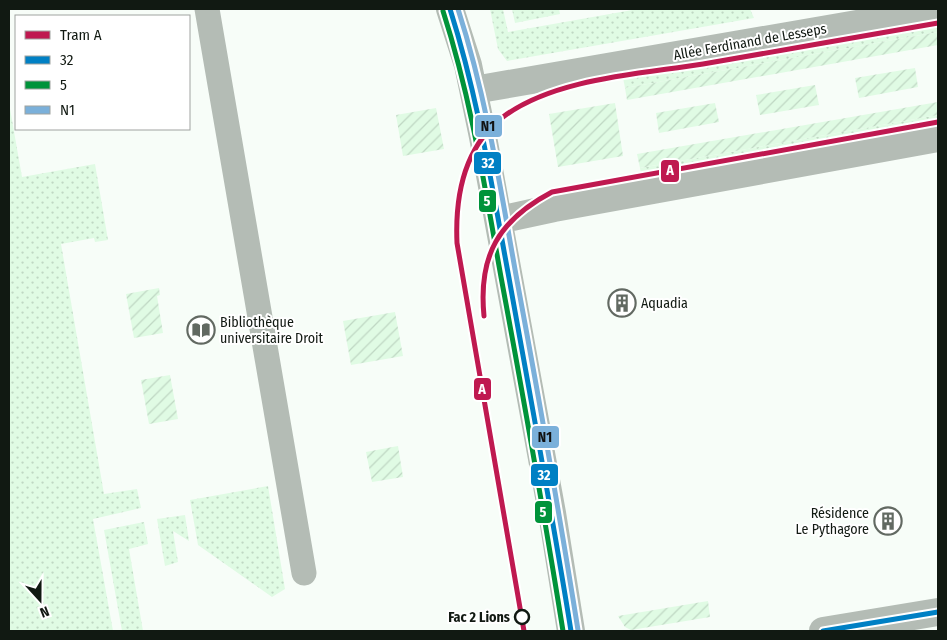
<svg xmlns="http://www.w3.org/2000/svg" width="947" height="640" viewBox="0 0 947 640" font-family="'Fira Sans Condensed',sans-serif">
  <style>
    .grass { fill: url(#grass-dots) }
    .garden { fill: url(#garden-furrows) }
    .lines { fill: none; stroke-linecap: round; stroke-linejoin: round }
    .pedestrian { stroke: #b4bcb5; stroke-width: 25 }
    .minor { stroke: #b4bcb5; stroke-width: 28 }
    .bus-1-casing { stroke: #fff; stroke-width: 9 }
    .bus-2-casing { stroke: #fff; stroke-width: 9 }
    .bus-3-casing { stroke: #fff; stroke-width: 9 }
    .bus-1 { stroke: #0080c4; stroke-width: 5 }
    .bus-2 { stroke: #00933a; stroke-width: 5 }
    .bus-3 { stroke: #7bb0da; stroke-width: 5 }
    .tram-1-casing { stroke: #fff; stroke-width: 9 }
    .tram-1 { stroke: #bf1950; stroke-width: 5 }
    .stop-dot { fill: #fff; stroke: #111912; stroke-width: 2.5 }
    .labels { text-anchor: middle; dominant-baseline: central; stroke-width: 4; stroke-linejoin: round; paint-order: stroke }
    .street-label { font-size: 14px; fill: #111912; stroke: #fff }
    .poi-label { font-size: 14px; fill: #111912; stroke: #fff; text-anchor: start }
    .stop-label { font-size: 14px; font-weight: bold; fill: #111912; stroke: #fff; text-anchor: end }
    .line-badge { stroke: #fff; stroke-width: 2 }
    .badge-label { font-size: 14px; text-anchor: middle; font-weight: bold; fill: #fff }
    .pale-badge-label { font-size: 14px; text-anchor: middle; font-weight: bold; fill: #111 }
  </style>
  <defs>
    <pattern id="grass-dots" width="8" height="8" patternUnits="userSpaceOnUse" patternTransform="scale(1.25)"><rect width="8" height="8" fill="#e0fbe4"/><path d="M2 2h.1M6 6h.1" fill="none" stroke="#bfd7c3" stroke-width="1.8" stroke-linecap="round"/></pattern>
    <pattern id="garden-furrows" width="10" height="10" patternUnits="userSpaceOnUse" patternTransform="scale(1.25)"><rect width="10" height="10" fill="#e0fbe4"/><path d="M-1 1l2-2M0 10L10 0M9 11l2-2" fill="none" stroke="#bfd7c3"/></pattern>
  </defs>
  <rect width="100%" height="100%" fill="#f7fdf8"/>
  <path class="grass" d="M490,9H503L508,32L638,9H750L754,18L507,61L498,49Z
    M512,9H559L560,14L515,23Z
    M938,17V32L625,88L622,72Z
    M9,103L22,177L95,164L108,240L95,242L94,238L61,244L104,494L137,489L141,508L93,519L113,631H9Z
    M938,115V128L642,181L640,168Z
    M268,486L285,589L272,597L198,545L190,500Z
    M185,515L189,541L173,531L178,562L165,566L157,519Z
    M144,522L148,544L129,549L143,631H122L104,530Z"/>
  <path class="garden" d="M938,32V45L627,100L625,88Z
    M915,68L918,87L859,98L855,78Z
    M815,85L819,105L760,115L756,95Z
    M938,102V115L640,168L637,154Z
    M615,103L623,156L558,167L549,114Z
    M715,103L719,122L659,133L656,113Z
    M436,108L444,149L403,156L396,115Z
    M159,288L160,295L157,296L163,333L134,338L126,294Z
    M395,312L403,356L351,365L343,321Z
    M170,375L178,419L149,424L141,380Z
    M398,446L403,477L372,482L366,452Z
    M708,601L710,617L631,630L625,627L618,616Z"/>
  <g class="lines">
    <path class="pedestrian" d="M207,9L304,573"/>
    <path class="minor" d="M450,9L468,65L483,137L552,513L571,631
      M474,90L938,10
      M499,220L554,208L938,138
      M823,631L938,612"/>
    <g class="bus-1-casing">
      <path id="bus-1" d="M450,9C478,97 492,187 509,278C530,395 552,513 571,631
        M823,631L938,612"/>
    </g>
    <g class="bus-2-casing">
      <path id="bus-2" d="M443,11C471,98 485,188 501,277C523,395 544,513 563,631"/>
    </g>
    <g class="bus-3-casing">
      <path id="bus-3" d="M458,9C486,96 500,185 516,275C538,393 559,511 578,630"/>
    </g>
    <use href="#bus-1" class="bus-1"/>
    <use href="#bus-2" class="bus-2"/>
    <use href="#bus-3" class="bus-3"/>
    <g class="tram-1-casing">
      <path id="tram-1" d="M484,316C478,255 499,220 552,192L938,122
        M524,631L457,243C455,197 464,147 503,117C555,78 641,74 703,64C781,51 860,36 938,23"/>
    </g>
    <use href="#tram-1" class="tram-1"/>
  </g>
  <defs>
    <g id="building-ring" transform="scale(1.4375)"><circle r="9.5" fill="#fff" stroke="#626962" stroke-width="1.5"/><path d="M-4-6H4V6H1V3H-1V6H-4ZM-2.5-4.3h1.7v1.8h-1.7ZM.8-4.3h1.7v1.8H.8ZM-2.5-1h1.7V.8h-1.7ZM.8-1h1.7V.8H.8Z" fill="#626962"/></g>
    <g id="library-ring" transform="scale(1.4375)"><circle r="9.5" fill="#fff" stroke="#626962" stroke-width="1.5"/><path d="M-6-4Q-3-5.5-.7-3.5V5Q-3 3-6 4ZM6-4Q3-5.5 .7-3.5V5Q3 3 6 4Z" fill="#626962"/></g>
  </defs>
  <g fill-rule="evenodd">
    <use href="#building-ring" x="622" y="303"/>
    <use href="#library-ring" x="201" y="330"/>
    <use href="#building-ring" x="888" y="521"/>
  </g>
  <circle class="stop-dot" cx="522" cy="617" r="7"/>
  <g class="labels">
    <g class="street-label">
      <text transform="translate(750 42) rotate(-10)">Allée Ferdinand de Lesseps</text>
    </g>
    <g class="poi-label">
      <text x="641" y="303">Aquadia</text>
      <text x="220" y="322">Bibliothèque<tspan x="220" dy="16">universitaire Droit</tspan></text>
      <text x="869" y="513" text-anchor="end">Résidence<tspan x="869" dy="16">Le Pythagore</tspan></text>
    </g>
    <g class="stop-label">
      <text x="510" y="617">Fac 2 Lions</text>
    </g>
  </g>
  <g class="line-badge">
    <rect x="474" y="114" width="29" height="24" rx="5" fill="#7bb0da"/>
    <rect x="473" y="151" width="29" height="24" rx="5" fill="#0080c4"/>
    <rect x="660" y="159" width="20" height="24" rx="5" fill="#bf1950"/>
    <rect x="478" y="189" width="19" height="24" rx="5" fill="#00933a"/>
    <rect x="473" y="377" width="19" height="24" rx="5" fill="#bf1950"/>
    <rect x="531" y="425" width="29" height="24" rx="5" fill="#7bb0da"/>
    <rect x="530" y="463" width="29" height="24" rx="5" fill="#0080c4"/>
    <rect x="534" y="500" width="19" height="24" rx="5" fill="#00933a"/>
  </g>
  <g class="badge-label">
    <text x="488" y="168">32</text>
    <text x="670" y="175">A</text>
    <text x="487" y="206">5</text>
    <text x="482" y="394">A</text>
    <text x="544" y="480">32</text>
    <text x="543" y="517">5</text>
  </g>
  <g class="pale-badge-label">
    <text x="488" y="131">N1</text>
    <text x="545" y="442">N1</text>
  </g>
  <rect width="947" height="640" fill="none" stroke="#111912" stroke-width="20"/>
  <rect x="15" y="15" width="175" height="115" fill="#ffffff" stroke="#a0a3a0"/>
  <rect x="25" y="31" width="25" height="8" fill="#bf1950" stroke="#a0a3a0"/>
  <text x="60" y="40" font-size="15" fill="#111912">Tram A</text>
  <rect x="25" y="56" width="25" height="8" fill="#0080c4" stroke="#a0a3a0"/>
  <text x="60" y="65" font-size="15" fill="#111912">32</text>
  <rect x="25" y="81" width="25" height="8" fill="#00933a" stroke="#a0a3a0"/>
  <text x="60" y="90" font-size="15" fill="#111912">5</text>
  <rect x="25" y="106" width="25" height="8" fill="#7bb0da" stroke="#a0a3a0"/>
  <text x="60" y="115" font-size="15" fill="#111912">N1</text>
  <g transform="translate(40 600) rotate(159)" stroke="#ffffff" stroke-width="4" paint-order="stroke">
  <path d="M0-4L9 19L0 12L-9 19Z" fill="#111912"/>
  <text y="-8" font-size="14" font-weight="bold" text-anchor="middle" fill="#111912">N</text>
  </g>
</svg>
